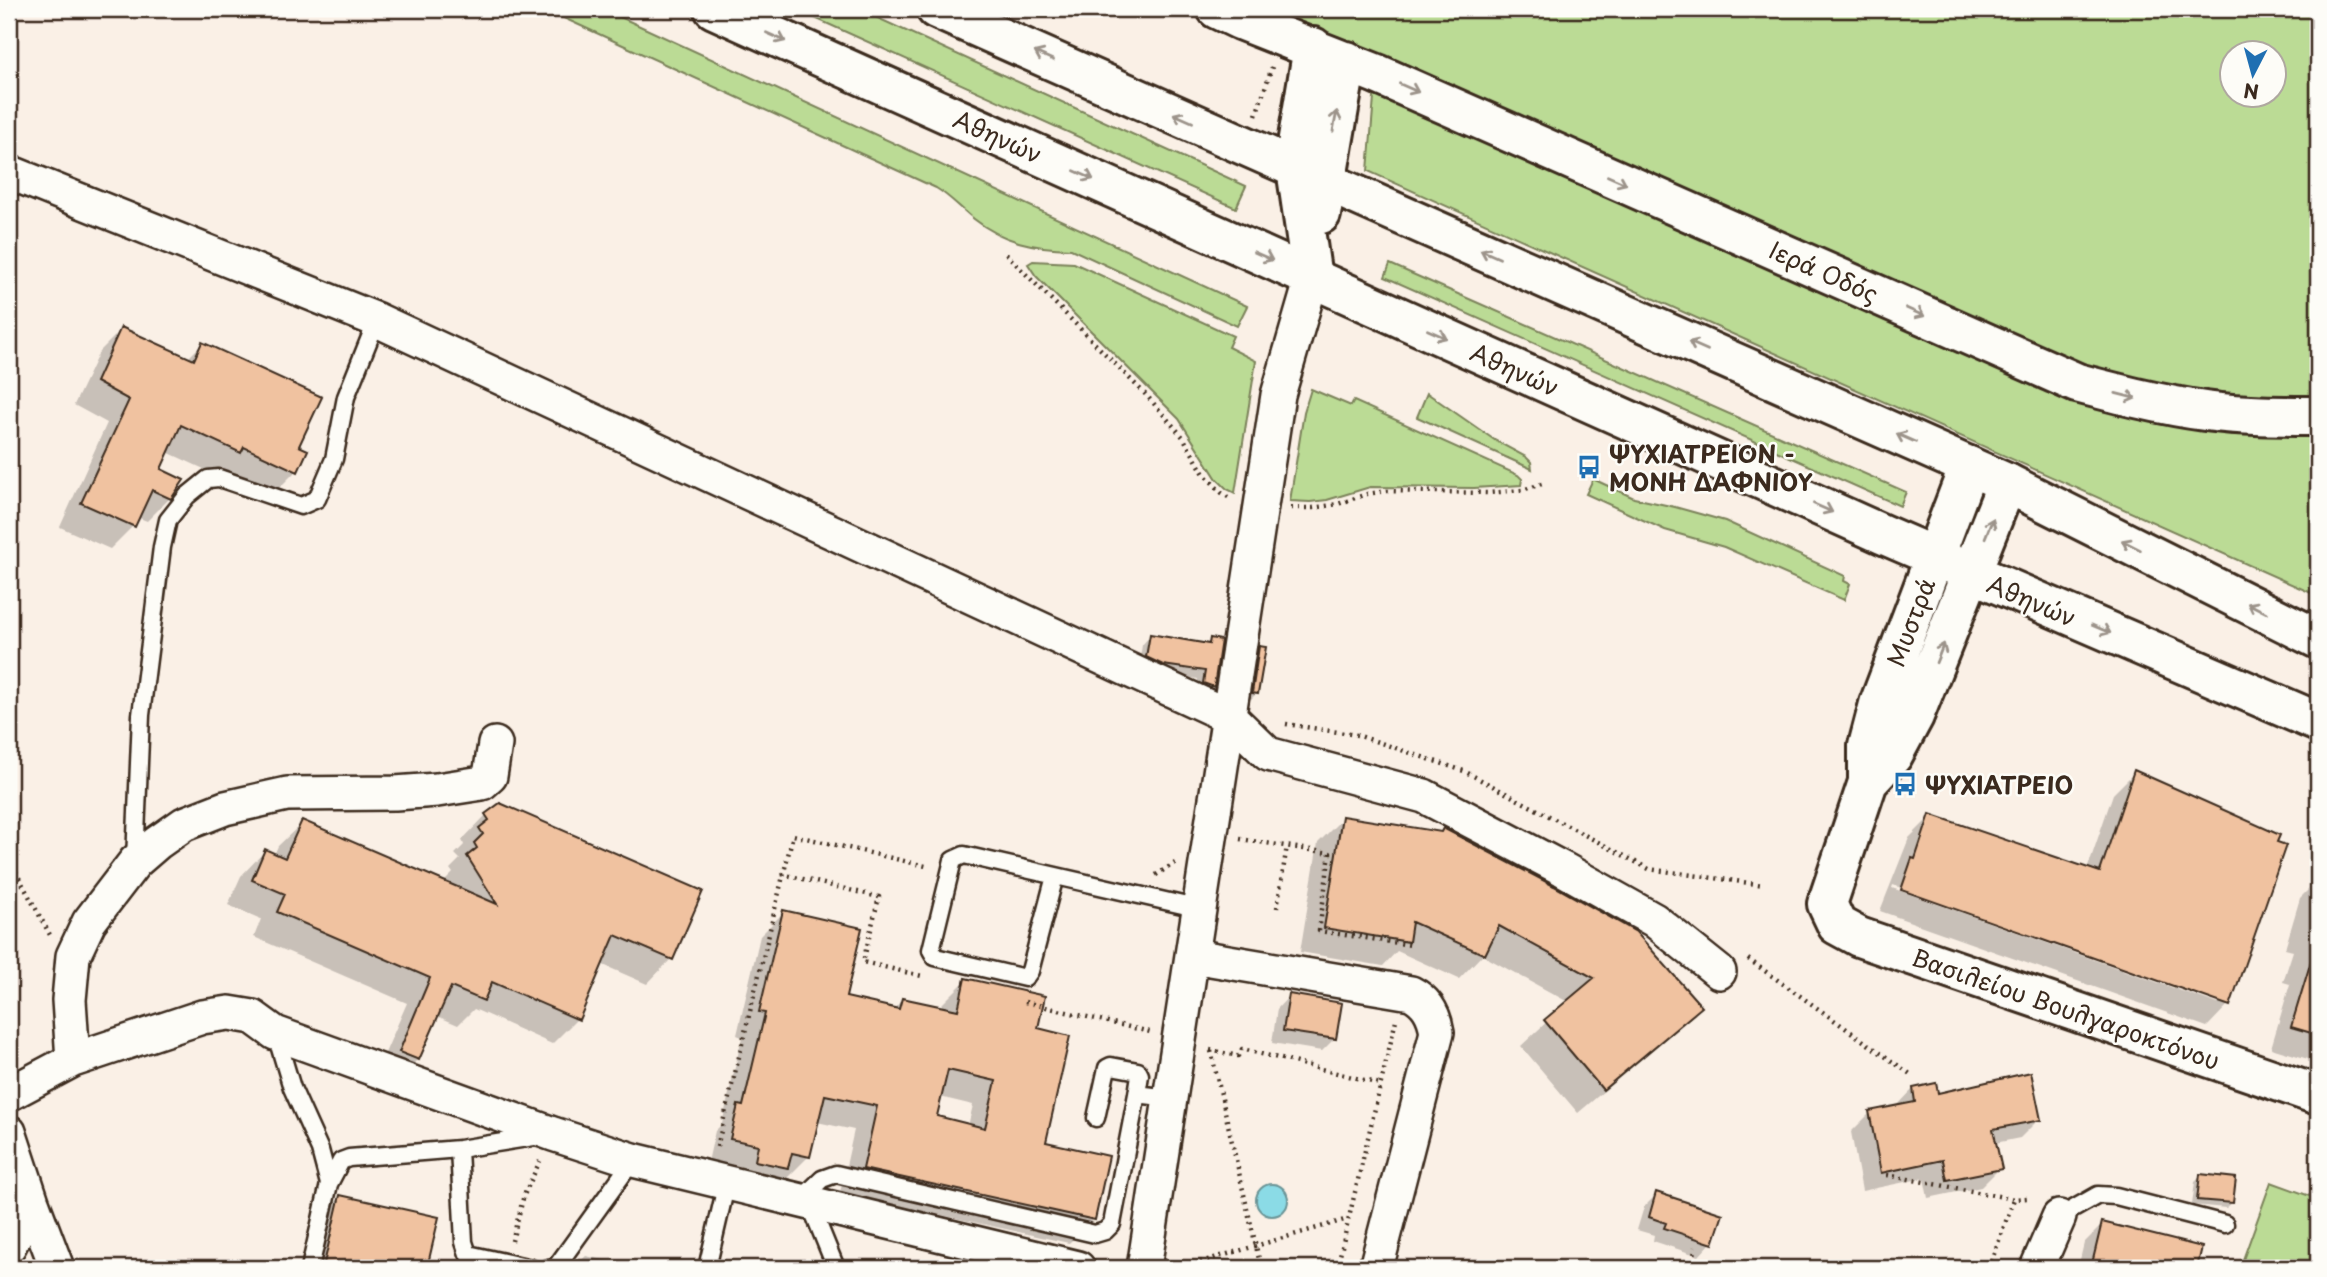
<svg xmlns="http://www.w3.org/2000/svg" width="2327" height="1277" viewBox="0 0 2327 1277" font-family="'Playpen Sans',sans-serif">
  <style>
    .green { fill: #bbdb95; stroke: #7b825a; stroke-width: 2; fill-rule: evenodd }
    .water { fill: #8bdbe6; stroke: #6b9496; stroke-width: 2 }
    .shadow { fill: #0003; fill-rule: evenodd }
    .building { fill: #f0c2a0; stroke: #3b2a1e; stroke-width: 2; fill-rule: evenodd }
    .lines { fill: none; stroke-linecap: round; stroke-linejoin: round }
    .lane-casing { stroke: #3b2a1e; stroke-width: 21 }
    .street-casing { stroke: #3b2a1e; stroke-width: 38 }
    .secondary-casing { stroke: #3b2a1e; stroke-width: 44 }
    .highway-casing { stroke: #3b2a1e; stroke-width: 44 }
    .path { stroke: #3b2a1e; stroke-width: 4.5; stroke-dasharray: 2 5; stroke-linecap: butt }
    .lane { stroke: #fdfcf7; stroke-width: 16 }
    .street { stroke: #fdfcf7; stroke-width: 33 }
    .secondary { stroke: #fdfcf7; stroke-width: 38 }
    .highway { stroke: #fdfcf7; stroke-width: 38 }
    .oneway { stroke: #9c938a }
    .labels { text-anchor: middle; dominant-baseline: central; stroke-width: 5; stroke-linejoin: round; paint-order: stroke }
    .street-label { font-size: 24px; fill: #3b2a1e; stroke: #fdfcf7 }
    .poi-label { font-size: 24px; font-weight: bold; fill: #3b2a1e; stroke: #fdfcf7; text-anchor: start }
  </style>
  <rect width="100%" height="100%" fill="#faf0e6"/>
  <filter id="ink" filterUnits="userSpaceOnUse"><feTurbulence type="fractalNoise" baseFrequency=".0143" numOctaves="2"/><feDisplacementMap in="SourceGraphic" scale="14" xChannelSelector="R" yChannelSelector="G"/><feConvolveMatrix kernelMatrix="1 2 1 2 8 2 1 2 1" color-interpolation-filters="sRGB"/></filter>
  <g filter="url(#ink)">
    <path class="green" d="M544,9H603L1247,306L1237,326L1071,249C1034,248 1003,242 974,219C961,209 951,197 936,188Z
      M795,9H858L1246,186L1236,208Z
      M1217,9H2318V596L1368,171L1376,73ZM2232,52H2274V94H2232Z
      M1033,261L1074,263L1233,336L1228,347L1256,361L1235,493L1227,489L1217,479L1179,419L1036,276L1028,264Z
      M1390,264L1906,492L1900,506L1385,277Z
      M1311,389L1351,406L1354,401L1518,475L1522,479L1521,485L1474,488L1370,487L1327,500L1310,502L1290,501L1304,412Z
      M1427,393L1496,441L1526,457L1531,462L1532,469L1417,417Z
      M1593,479L1634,498L1675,507L1725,521L1845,576L1844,581L1850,584L1844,600L1724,547L1665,530L1586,494Z
      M2271,1182L2318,1199V1268H2240Z"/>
    <path class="water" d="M1256 1200a16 16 0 1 1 32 0a16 16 0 1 1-32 0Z"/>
    <path class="shadow" d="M122,329L187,359L202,344L297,446L296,471L273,494L222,470L217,475L167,452L158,470L170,498L147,521L137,517L133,526L110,549L60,527L107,423L74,405L99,352Z
      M1150,636L1205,645L1211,640L1212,686L1204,694L1196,691L1198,679L1154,672L1139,665L1142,645Z
      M1260,647L1257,693L1251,699L1247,698L1254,653Z
      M2135,772L2228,1005L2207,1027L1880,911L1909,838L1931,816L2087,870L2113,794ZM1893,885L2218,1000V1004L1892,888Z
      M486,815L671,959L647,984L601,964L577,1019L552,1044L474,1009L458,1025L437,1016L418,1059L393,1084L375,1076L407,1003L254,937L261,919L228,905L241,876L265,851L274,855L278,846L303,822L443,883L453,873L450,869L460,859L455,854L464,845L462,840Z
      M1343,818L1699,1007L1675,1031L1578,1113L1521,1046L1568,1002L1482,955L1459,979L1397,951L1383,966L1300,952L1318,843Z
      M2318,880V1062L2271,1048L2290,984L2283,982L2293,951L2285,949L2300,898Z
      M784,912L844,998L893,1010L902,1000L941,1008L942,1004L966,980L1036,1030L1044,1143L1093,1219L1069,1243L840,1193L854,1130L817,1122L809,1156L785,1180L708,1162L715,1131L722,1124L742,1037L737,1035L760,936ZM940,1097L973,1105L968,1126L935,1117Z
      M1289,996L1335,1038L1322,1051L1272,1043L1277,1009Z
      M1913,1089L1936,1095L2039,1119L2020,1138L1995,1143L2000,1168L1981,1187L1928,1198L1924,1178L1862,1191L1851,1132L1870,1113L1895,1108Z
      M2201,1176L2232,1203L2226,1208L2192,1205L2195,1182Z
      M1657,1194L1711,1243L1699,1256L1653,1241L1654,1235L1637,1230L1644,1207Z
      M341,1197L437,1219L425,1268H305L316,1222Z
      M2103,1224L2200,1248L2195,1268H2078L2084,1243Z
      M586,1256L640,1268H573Z
      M1715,1261L1738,1268H1708Z"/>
    <path class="building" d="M121,327L194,360L202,342L322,397L299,446L308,450L298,472L244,447L241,453L181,425L161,469L184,480L171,499L152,490L135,527L81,503L129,400L96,382Z
      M1150,634L1209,644L1210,638L1221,640L1214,687L1203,683L1205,671L1163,665L1146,657Z
      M1259,646L1266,647L1258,694L1252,693Z
      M2134,770L2280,835L2277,842L2286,845L2230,1006L1901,890L1912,858L1915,859L1930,814L2100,872Z
      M500,803L703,891L673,960L615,935L579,1020L492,982L484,1001L451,987L419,1060L399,1052L430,978L277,912L285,894L252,880L265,849L285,858L302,820L497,904L467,856L477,848L474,843L483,834L479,828L489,820L485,814Z
      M1342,816L1441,832L1443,828L1554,886L1636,932L1702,1007L1603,1090L1544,1020L1594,978L1499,926L1485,955L1412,922L1409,942L1324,928Z
      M783,910L862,928L846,997L899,1009L902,998L958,1010L965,978L1045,996L1038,1028L1070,1036L1046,1142L1109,1156L1095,1220L863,1169L877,1106L825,1095L810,1157L792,1153L788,1168L755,1161L758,1145L730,1139L738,1105L743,1106L765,1013L759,1012ZM948,1070L996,1081L985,1128L937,1116Z
      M2312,958L2318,959V1035L2291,1027Z
      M1289,994L1342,1003L1336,1039L1283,1031Z
      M2031,1072L2041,1120L1993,1129L2002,1169L1947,1180L1943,1160L1881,1173L1869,1111L1915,1102L1913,1088L1936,1083L1938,1093Z
      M2200,1174L2236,1178L2233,1203L2197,1200Z
      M1656,1192L1723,1214L1713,1244L1664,1228L1666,1223L1649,1217Z
      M340,1195L439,1217L427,1268H323Z
      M2102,1222L2202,1247L2197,1268H2091Z"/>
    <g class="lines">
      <g class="lane-casing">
        <path id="lane" d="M135,860L141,715L162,547L168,520L187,496L208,479L219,478L301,506L317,499L334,459L346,397L377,320
          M1055,876L1030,971L1025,978L935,957L931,950L953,860L964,855L1200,909
          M276,1035L292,1088L320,1150L329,1184
          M1096,1118L1107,1068L1111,1066L1138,1071L1140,1075L1137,1094L1169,1098
          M459,1149L464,1242L468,1254L531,1268
          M800,1200L822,1179L836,1174L1095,1234L1105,1231L1112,1224L1137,1094
          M810,1204L836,1268
          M2059,1217L2098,1195L2116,1196L2225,1224
          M310,1268L329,1184L341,1161L349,1158L459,1149L540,1136
          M549,1268L556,1267L633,1160
          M707,1268L727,1182"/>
      </g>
      <g class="street-casing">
        <path id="street" d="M9,172L377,320L1230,717L1268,754L1424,796L1563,869L1654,920L1719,972
          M1193,956L1411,993C1427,1001 1434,1014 1437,1032L1376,1268
          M73,1060L69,1000L73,956L89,922L135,862L157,843L184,824L225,808L287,794L395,793L437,790L482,783L490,776L495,744
          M9,1094L73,1060L202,1017L229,1013L253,1017L275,1033L553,1134L633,1160L1078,1268
          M9,1132L32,1202L57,1268
          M9,1246L32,1202
          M1144,1268L1278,395L1312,278
          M2037,1268L2059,1217"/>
      </g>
      <g class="secondary-casing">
        <path id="secondary" d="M1217,9L1240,20L1377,74L2077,383C2119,394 2161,405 2205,411C2242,416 2280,416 2318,416
          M1321,214L1347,61
          M1312,278L1296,168L1298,138L1313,47
          M1969,466L1879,704L1868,746V782L1827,904L1837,925L1859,937L2318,1095
          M1868,782L1893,755L1914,716L2007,483"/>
      </g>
      <g class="highway-casing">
        <path id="highway" d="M714,9L1882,534L2318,722
          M936,9L2007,483L2318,639"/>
      </g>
      <path class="path" d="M1256,115L1272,67
        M1006,254L1148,397L1183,437L1204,474L1222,493L1231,499
        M1291,508H1313L1338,504L1367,494L1387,491L1489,493L1522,490L1545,483
        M1286,724L1357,735L1464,771L1649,869L1764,885
        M1240,839L1330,853L1319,931L1411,945
        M9,859L50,935
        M782,874L879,897L863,962L922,976
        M1156,875L1175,863
        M1277,908L1287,846
        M1748,959L1913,1076
        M1025,1002L1150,1032
        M1210,1050L1238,1056L1242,1049L1380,1084
        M1211,1051L1261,1268
        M717,1147L793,835L930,867
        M1887,1175L2014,1199L2027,1198
        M512,1241L524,1195L540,1161
        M1180,1268L1348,1219
        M1337,1268L1396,1020
        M1693,1268L1695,1247
        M1989,1268L2014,1199"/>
      <use href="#lane" class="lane"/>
      <use href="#street" class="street"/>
      <use href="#secondary" class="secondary"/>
      <use href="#highway" class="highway"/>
    </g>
    <defs><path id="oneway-shaft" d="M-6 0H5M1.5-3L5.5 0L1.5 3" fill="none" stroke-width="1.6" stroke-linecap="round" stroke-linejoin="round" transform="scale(1.75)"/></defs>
    <g class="oneway">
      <use href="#oneway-shaft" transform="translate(776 37) rotate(24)"/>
      <use href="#oneway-shaft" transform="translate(1044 56) rotate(-156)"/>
      <use href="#oneway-shaft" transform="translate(1409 88) rotate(24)"/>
      <use href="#oneway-shaft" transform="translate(1183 118) rotate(-156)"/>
      <use href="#oneway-shaft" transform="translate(1335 121) rotate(-79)"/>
      <use href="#oneway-shaft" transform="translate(1084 175) rotate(24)"/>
      <use href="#oneway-shaft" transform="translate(1617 180) rotate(24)"/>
      <use href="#oneway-shaft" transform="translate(1490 254) rotate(-156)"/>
      <use href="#oneway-shaft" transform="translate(1263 256) rotate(24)"/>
      <use href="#oneway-shaft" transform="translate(1915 312) rotate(24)"/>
      <use href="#oneway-shaft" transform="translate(1437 334) rotate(24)"/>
      <use href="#oneway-shaft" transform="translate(1698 346) rotate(-156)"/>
      <use href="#oneway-shaft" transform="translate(2126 396) rotate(14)"/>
      <use href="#oneway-shaft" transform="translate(1906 438) rotate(-156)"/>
      <use href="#oneway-shaft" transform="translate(1823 508) rotate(24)"/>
      <use href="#oneway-shaft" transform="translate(1989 528) rotate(-68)"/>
      <use href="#oneway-shaft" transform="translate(2131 545) rotate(-153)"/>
      <use href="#oneway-shaft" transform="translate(2257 608) rotate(-153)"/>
      <use href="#oneway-shaft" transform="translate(2101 629) rotate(23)"/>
      <use href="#oneway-shaft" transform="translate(1940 653) rotate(-68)"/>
    </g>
  </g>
  <defs>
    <g id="bus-bare" transform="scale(1.89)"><path d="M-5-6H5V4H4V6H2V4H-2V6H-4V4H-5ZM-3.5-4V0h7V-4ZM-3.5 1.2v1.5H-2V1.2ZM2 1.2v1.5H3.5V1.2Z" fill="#1f6fb2" stroke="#fdfcf7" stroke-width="2.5" paint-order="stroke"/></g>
  </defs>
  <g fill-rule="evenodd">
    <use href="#bus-bare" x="1589" y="467"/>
    <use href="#bus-bare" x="1905" y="784"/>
  </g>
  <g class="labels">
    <g class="street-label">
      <text transform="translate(998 136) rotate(24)">Αθηνών</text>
      <text transform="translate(1824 271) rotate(24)">Ιερά Οδός</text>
      <text transform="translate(1515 369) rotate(24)">Αθηνών</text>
      <text transform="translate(2032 600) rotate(23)">Αθηνών</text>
      <text transform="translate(1910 622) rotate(-69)">Μυστρά</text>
      <text transform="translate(2066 1008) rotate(19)">Βασιλείου Βουλγαροκτόνου</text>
    </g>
    <g class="poi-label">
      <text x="1609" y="453">ΨΥΧΙΑΤΡΕΙΟΝ -<tspan x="1609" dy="28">ΜΟΝΗ ΔΑΦΝΙΟΥ</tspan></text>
      <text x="1925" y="784">ΨΥΧΙΑΤΡΕΙΟ</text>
    </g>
  </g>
  <rect width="2327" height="1277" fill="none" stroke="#fdfcf7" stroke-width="35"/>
  <rect x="18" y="18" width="2292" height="1242" fill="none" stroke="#3b2a1e" stroke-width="2.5" filter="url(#ink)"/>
  <g transform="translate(2253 74) rotate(186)"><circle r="33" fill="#fdfcf7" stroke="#afa8a0" stroke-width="2"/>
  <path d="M0-5L12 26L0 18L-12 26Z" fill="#1f6fb2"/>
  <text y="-10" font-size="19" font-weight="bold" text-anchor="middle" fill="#3b2a1e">N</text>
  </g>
</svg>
